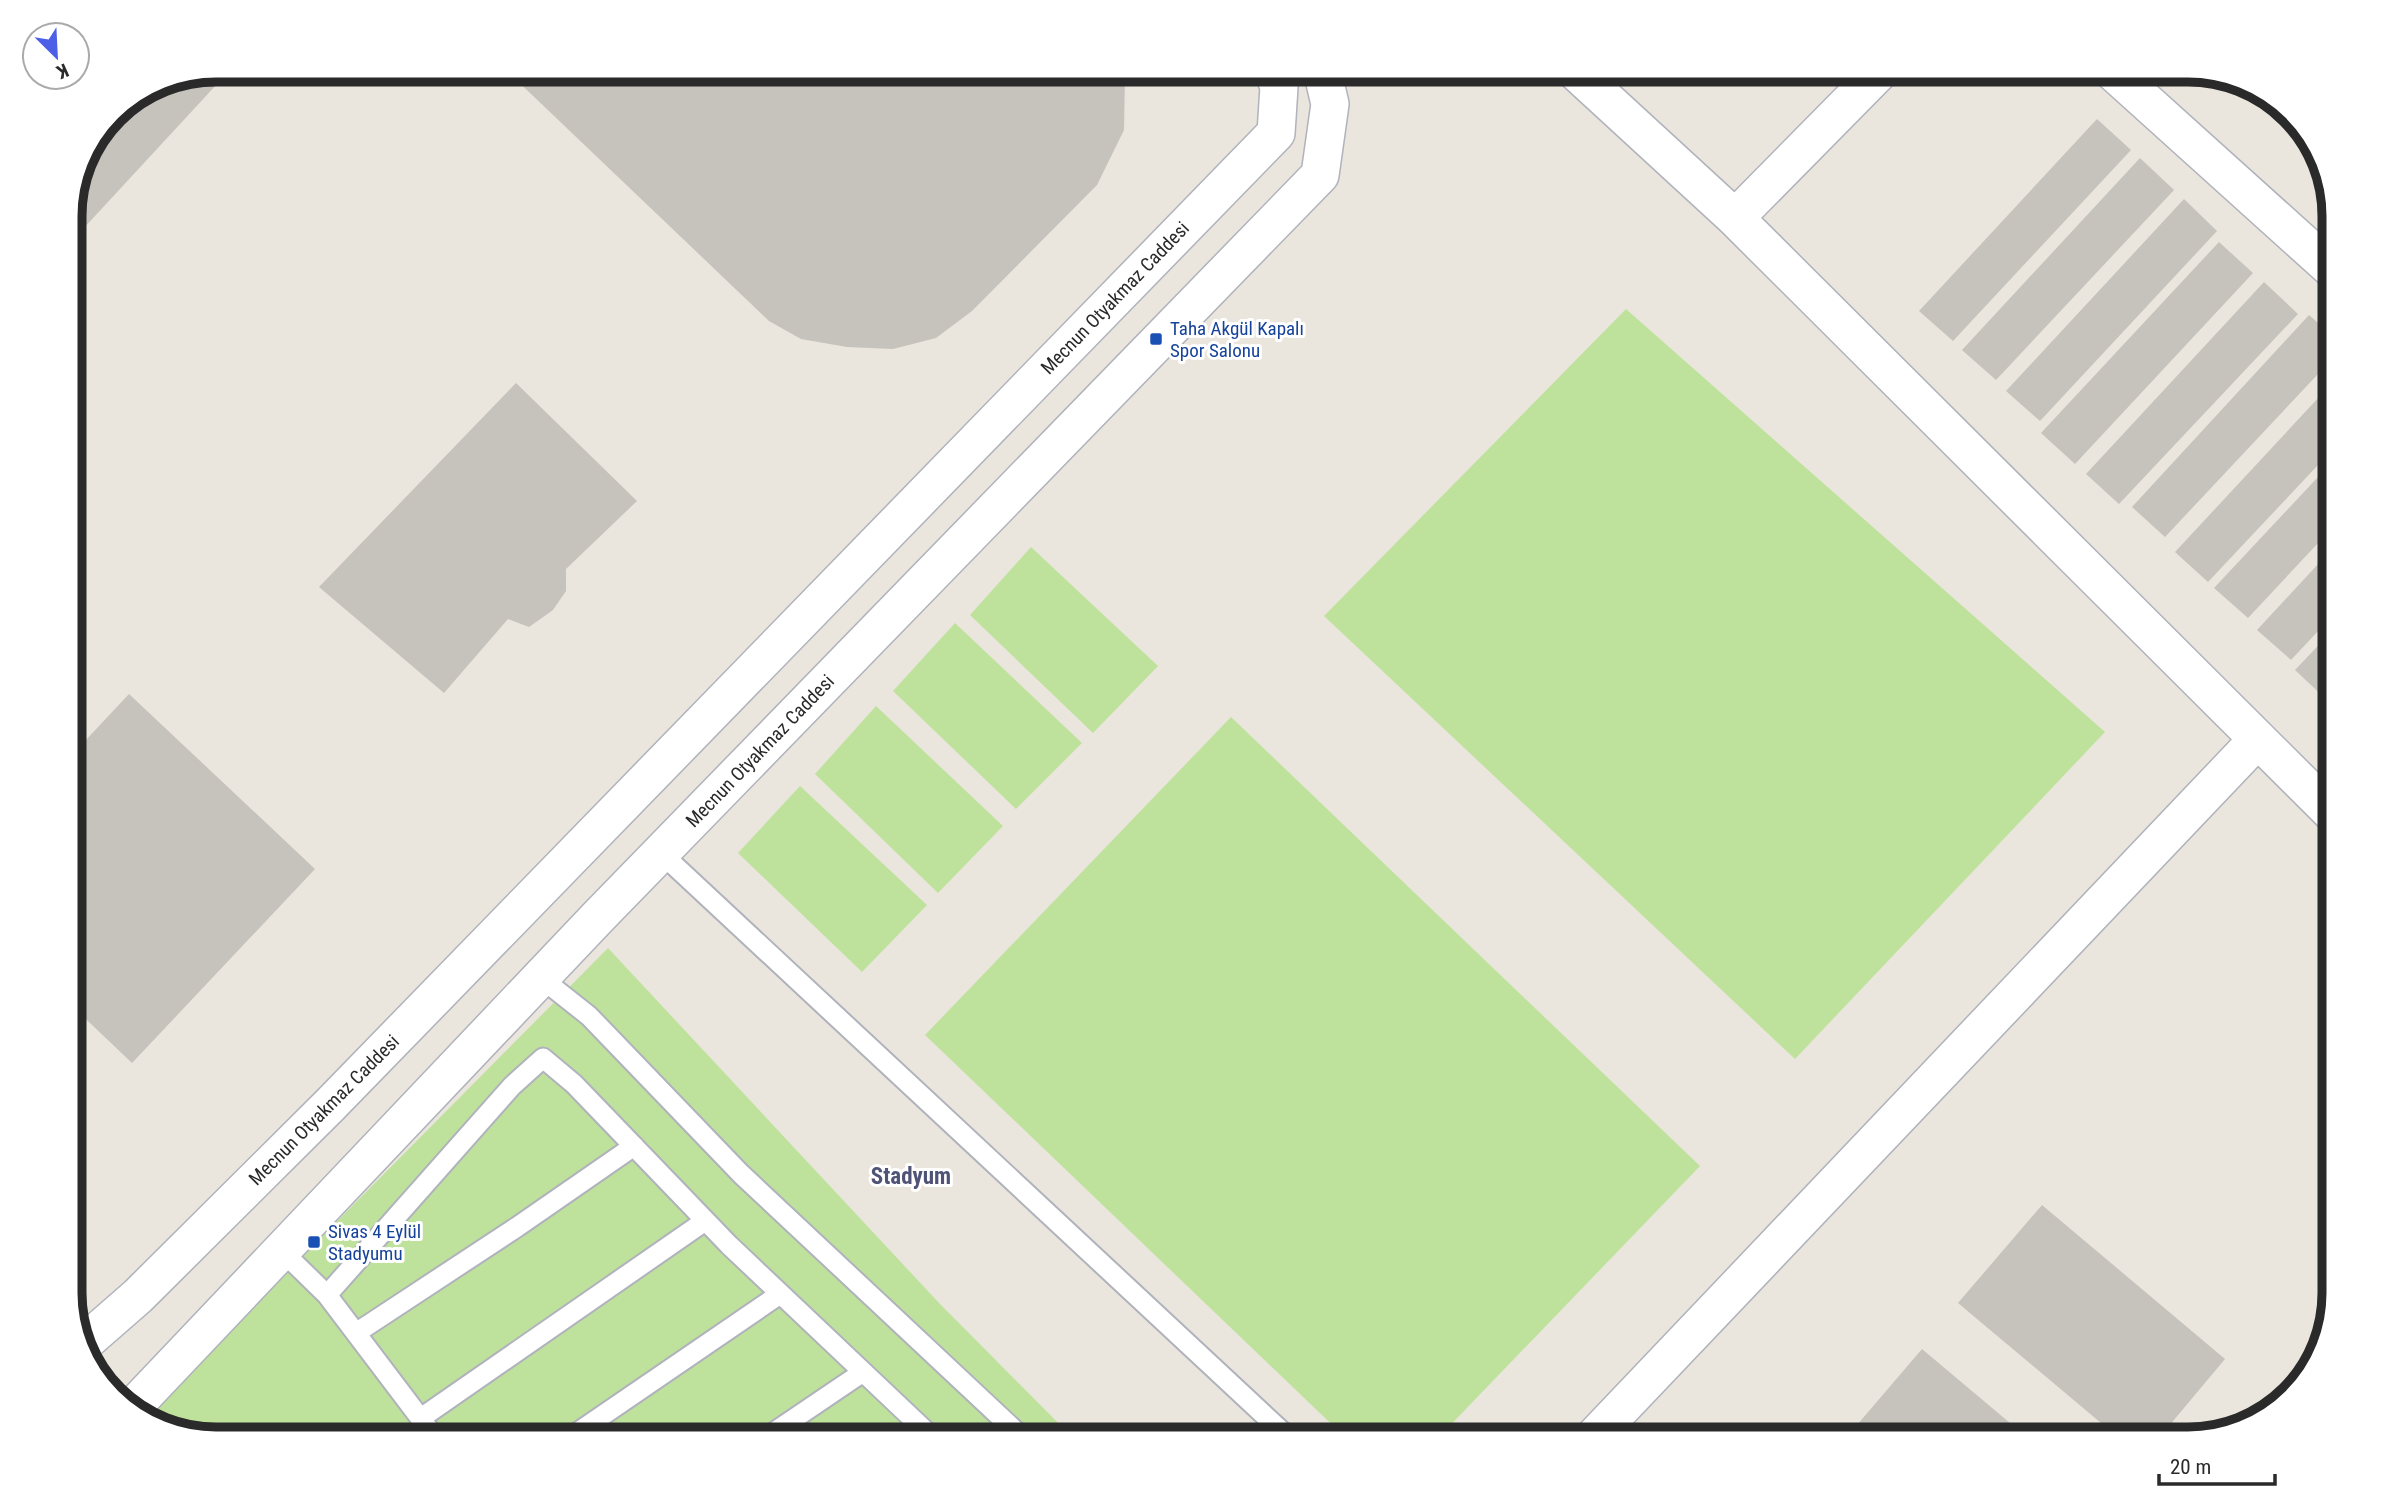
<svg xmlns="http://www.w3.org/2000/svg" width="2404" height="1509" viewBox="0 0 2404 1509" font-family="'Roboto Condensed',sans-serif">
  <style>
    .pitch { fill: #bee29c }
    .building { fill: #c6c2bc }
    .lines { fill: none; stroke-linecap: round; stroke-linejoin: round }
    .lane-casing { stroke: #b0b2bc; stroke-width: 23 }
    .street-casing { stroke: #b0b2bc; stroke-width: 40 }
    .lane { stroke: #fff; stroke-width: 19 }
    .street { stroke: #fff; stroke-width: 37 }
    .transit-dot { fill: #1a4fb4; stroke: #fff; stroke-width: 2.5 }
    .labels { text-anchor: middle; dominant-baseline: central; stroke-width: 6; stroke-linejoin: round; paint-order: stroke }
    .street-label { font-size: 19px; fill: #2a2a2a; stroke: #fff }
    .transit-label { font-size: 19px; fill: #164399; stroke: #fff; text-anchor: start }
    .quarter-label { font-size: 23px; font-weight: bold; fill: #4f5375; stroke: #fff }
    .rim { fill: none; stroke: #2a2a2a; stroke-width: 9 }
  </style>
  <rect width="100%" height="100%" fill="#eae6dd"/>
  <path class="pitch" d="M1626,309L2105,732L1795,1059L1324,616Z
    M1031,547L1158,666L1093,733L970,615Z
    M955,623L1082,743L1016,809L893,691Z
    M876,706L1003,826L938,893L815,774Z
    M1231,717L1700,1166L1437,1439H1347L925,1035Z
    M800,786L927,905L862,972L738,853Z
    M608,948L940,1304L1074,1439H217L142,1418Z"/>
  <path class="building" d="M217,70H230L70,243V208L81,160L113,113L161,81Z
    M506,70H1123L1125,74L1124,130L1097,185L972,311L936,338L893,349L847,347L801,339L769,321Z
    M2097,119L2131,150L1953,341L1919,311Z
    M2140,158L2174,190L1996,380L1962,350Z
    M2184,199L2217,231L2040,421L2006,391Z
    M2219,242L2253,273L2075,464L2041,433Z
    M2264,282L2298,314L2119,504L2086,474Z
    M2309,315L2334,337V357L2165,537L2132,507Z
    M2334,381V448L2208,582L2175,552Z
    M516,383L637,501L566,569V591L553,610L529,627L508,619L444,693L319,587Z
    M2334,460V526L2248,618L2214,588Z
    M2334,547V614L2291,660L2257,630Z
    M2334,629V695L2328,701L2295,670Z
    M129,694L315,869L132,1063L70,1004V757Z
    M2042,1205L2225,1359L2158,1439H2120L1958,1303Z
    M1922,1349L2029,1439H1845Z"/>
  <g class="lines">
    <g class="lane-casing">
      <path id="lane" d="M661,853L1290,1439
        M541,978L589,1016L741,1174L1024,1439
        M282,1251L327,1295L436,1439
        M327,1295L512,1086L543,1058L574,1084L729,1245L934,1439
        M356,1333L517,1227L634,1146
        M421,1418L705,1221
        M568,1439L780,1294
        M764,1439L863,1372"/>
    </g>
    <g class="street-casing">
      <path id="street" d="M1574,70L1735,218L2334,815
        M2111,70L2334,271
        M1735,218L1881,70
        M83,1344L138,1296L330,1105L1276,133L1279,87L1273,70
        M132,1408L598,917L1320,175L1330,104L1322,70
        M1592,1439L2257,740"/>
    </g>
    <use href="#lane" class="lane"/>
    <use href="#street" class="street"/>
  </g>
  <g class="transit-dot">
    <rect x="1149" y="332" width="14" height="14" rx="3.5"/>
    <rect x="307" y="1235" width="14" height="14" rx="3.5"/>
  </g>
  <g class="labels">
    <g class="street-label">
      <text transform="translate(1115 298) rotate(-46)">Mecnun Otyakmaz Caddesi</text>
      <text transform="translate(760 751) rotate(-46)">Mecnun Otyakmaz Caddesi</text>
      <text transform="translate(324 1110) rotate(-45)">Mecnun Otyakmaz Caddesi</text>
    </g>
    <g class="transit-label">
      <text x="1170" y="328">Taha Akgül Kapalı<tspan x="1170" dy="22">Spor Salonu</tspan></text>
      <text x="328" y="1231">Sivas 4 Eylül<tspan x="328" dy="22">Stadyumu</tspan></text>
    </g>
    <g class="quarter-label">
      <text x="911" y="1176">Stadyum</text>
    </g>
  </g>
  <path d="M0 0H2404V1509H0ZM216 82H2188A134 134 0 0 1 2322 216V1293A134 134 0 0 1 2188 1427H216A134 134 0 0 1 82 1293V216A134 134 0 0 1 216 82Z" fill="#fff" fill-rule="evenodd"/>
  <path class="rim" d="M216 82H2188A134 134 0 0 1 2322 216V1293A134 134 0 0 1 2188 1427H216A134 134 0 0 1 82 1293V216A134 134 0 0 1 216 82Z"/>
  <g transform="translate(56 56) rotate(156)"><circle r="33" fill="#ffffff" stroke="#aaaaaa" stroke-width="2"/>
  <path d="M0-5L12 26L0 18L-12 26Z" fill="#4d5ee7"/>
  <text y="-10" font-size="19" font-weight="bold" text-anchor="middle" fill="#2a2a2a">K</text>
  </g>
  <path d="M2159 1474v10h116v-10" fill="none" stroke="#2a2a2a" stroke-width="3.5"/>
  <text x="2170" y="1474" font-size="21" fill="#2a2a2a" stroke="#ffffff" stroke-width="5" paint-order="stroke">20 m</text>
</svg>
